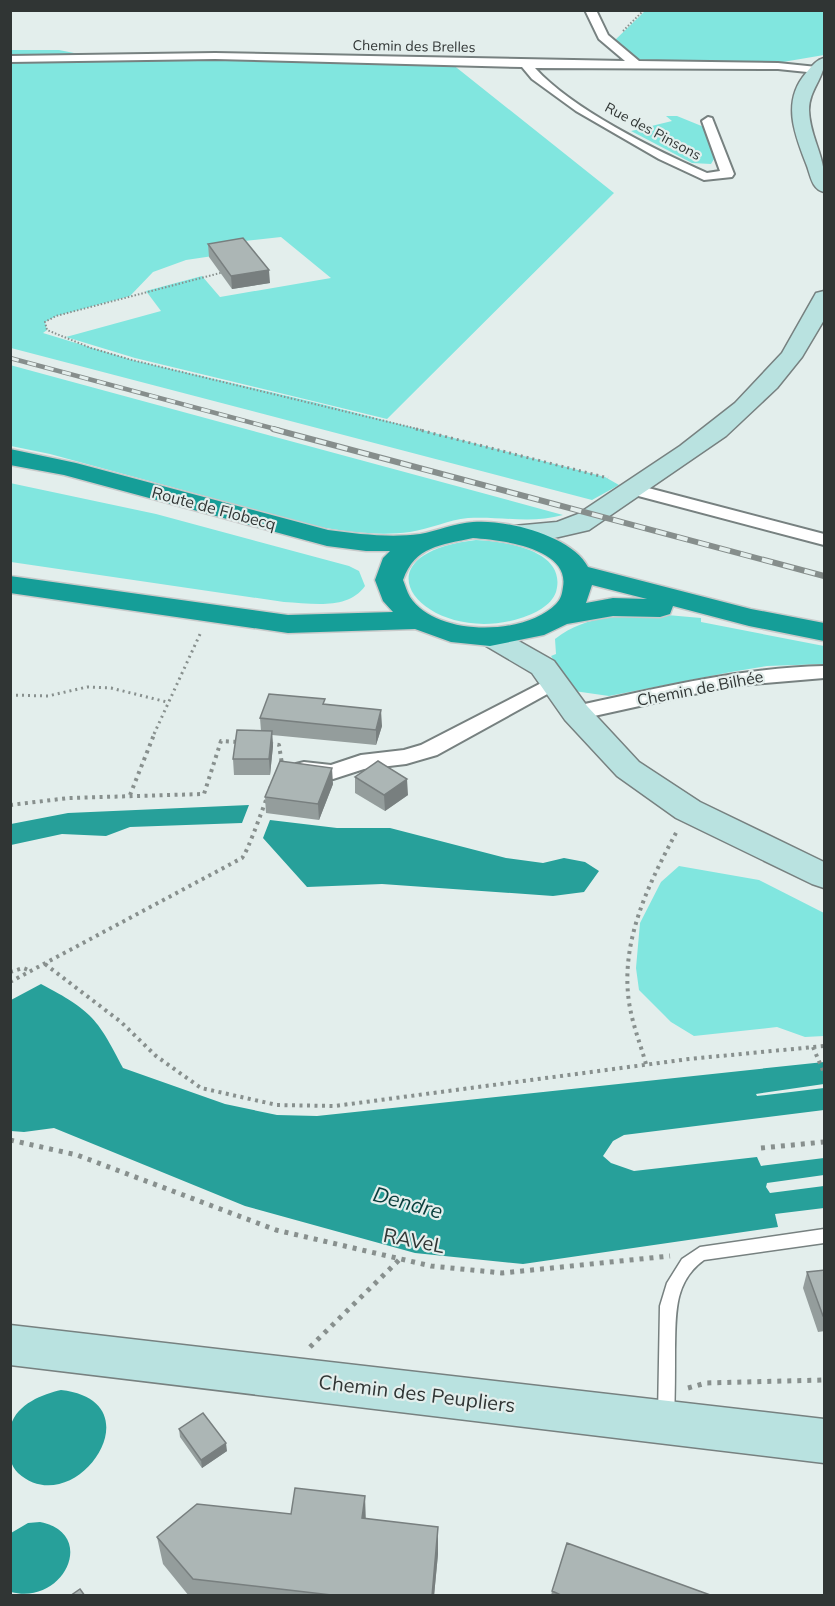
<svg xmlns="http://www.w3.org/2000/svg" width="835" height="1606" viewBox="0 0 835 1606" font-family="Mulish,sans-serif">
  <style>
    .green { fill: #81e6df }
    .water { fill: #27a09a }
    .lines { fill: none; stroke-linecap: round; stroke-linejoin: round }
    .lane-casing { stroke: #778180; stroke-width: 3 }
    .street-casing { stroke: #778180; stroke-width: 4 }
    .secondary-casing { stroke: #778180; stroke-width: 3 }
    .highway-casing { stroke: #c9caca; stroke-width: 3 }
    .path-far3 { stroke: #88908e; stroke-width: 2; stroke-dasharray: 1.5 2; stroke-linecap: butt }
    .path-far2 { stroke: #88908e; stroke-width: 3; stroke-dasharray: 2 4; stroke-linecap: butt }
    .path-far1 { stroke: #88908e; stroke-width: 4; stroke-dasharray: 3 4.5; stroke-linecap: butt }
    .path { stroke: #88908e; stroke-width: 5; stroke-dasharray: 4 6; stroke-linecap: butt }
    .lane { fill: #fff; fill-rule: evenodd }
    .street { fill: #fff; fill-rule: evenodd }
    .secondary { fill: #b9e2e0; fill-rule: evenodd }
    .highway { fill: #159e98; fill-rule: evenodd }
    .rail-far1-casing { stroke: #868e8c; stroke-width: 4.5 }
    .rail-casing { stroke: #868e8c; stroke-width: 6 }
    .rail-far1 { stroke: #e3eeec; stroke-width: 3; stroke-dasharray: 9; stroke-linecap: butt }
    .rail { stroke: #e3eeec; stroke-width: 4; stroke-dasharray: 11; stroke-linecap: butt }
    .wall { fill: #949d9c }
    .shaded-wall { fill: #787f7f }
    .building { fill: #acb6b5; stroke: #787f7f; stroke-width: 1.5 }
    .labels { text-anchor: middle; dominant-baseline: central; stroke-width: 4.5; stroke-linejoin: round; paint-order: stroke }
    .far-street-label { font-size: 14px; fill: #303534; stroke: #e3eeec }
    .street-label { font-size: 16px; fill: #303534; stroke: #e3eeec }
    .near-street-label { font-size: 20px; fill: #303534; stroke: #e3eeec }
    .near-water-label { font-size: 21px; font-style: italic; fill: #093e3c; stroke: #e3eeec }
  </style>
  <rect width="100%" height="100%" fill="#e3eeec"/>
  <path class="green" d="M645,11H824V55L771,64L641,61L612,43Z
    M10,50H59L94,57L452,64L614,193L387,419L135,358L66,337L161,311L146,291L202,276L220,297L331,278L281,237L235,242L233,253L186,260L153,272L130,296L56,316L45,322L47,330L43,333L132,360L317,403L605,477L619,485L592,500L11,348Z
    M666,116H677L704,127L714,159L711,164L692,163L631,131L672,121Z
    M10,365L563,515C531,524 500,516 468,518C448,520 430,529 410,532C380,536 349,532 319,527L50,454L11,446Z
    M10,483L156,514L349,566L359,571L365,586C347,611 311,603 284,602L11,562Z
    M476,540C504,541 568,550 556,592C551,606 534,614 521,618C428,648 346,555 476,540Z
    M667,615L701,618V622L824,646V664L767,666L731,672L609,696L574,691L551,656L556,654L555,639C588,613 627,616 667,615Z
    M679,866L759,880L824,913V1036L805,1037L777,1027L694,1036L671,1022L639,990L636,968L640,923L661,882Z"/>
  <path class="water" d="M249,805L242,823L130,827L106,836L62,834L11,845V824L68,813Z
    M270,820L337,828H390L506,858L543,863L564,858L585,862L599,871L584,892L553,896L382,884L307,887L263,838Z
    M41,984C92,1011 97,1018 123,1068L225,1104L277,1115L317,1116L824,1062V1084L756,1094L757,1096L824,1088V1110L624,1135L613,1141L603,1156L611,1163L634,1171L757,1157L761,1166L824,1158V1175L767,1183L766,1187L770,1193L824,1186V1208L775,1214L778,1227L523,1264L415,1253L245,1206L54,1128L24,1132L11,1131V1000Z
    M61,1390C160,1401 74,1524 18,1473C10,1465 10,1457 10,1448C10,1441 9,1431 11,1425C17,1404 43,1394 61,1390Z
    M40,1522C98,1533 64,1606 11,1592V1533L28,1523Z"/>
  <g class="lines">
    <g class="lane-casing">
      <path id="lane" d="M824,1229V1243L704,1260C673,1282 676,1316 675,1350C675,1372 675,1394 674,1416L672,1421L666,1424L660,1421L658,1416L660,1306L667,1283L682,1259L700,1247Z"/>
    </g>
    <g class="street-casing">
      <path id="street" d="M585,10H596L608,35L639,61L778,63L817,67L823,70L817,73L778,69L535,68C572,109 655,150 707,173L720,171L702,121L708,117L712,118L734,174L732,177L704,180L659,159L576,111L532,79L522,67L215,59L10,62V56L215,53L625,61L599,39Z
        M633,484L824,534V545L627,493L624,489Z
        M824,666V678L730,686L576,720L569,718L565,713L569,708L576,706C658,688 739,668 824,666Z
        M553,677L560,679L563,683L560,687L437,755L406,764L364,769L333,779L296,774L293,769L296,764L304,762L331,765L361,755L404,750L421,745Z"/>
    </g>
    <g class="secondary-casing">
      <path id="secondary" d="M824,58C826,77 809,89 809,110C810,141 828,157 824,192C812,189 811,177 807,166C795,135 781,102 806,73C812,66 816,60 824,58Z
        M824,291V320L802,357L777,388L726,436L589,530L550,539L512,541L502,539L498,533L502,527L557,522L578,514L680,446L735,403L782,353L816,293Z
        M491,628L501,631L554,661L587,706L639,762L700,802L824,862V888L812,884L676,818L617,776L565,720L532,673L481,643L476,637L481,631Z
        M10,1325L824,1419V1463L10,1365Z"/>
    </g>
    <g class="highway-casing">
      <path id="highway" d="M10,449L76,463L328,530C358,534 390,538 420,534C437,531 455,523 473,522C506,519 572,536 588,567L751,609L824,623V641L749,626L673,606L670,614L660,617L613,616L567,624L544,635L490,646L451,642L415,629L288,633L10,593V576L288,615L393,612L383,601L375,580L383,558L390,551H366L327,546L64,475L10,465ZM473,538C501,540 570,548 563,587C562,594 561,599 556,604C525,636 436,637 410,597C407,592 405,585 403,580C415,546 441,545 473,538ZM592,585L647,599L613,598L586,603Z"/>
    </g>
    <path class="path-far3" d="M623,31L644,10
      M224,272L56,316L45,322L47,330L91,348L132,360L422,430"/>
    <path class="path-far2" d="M416,429L608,478
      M10,695L48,696L87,687L111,688L167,702
      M154,734L201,632"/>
    <path class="path-far1" d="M270,744L279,745L282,764
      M130,795L155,732
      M10,805L69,798L204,794L221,741L239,742
      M45,964L121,1022L156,1056L201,1088L277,1105L335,1106L689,1059L824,1046
      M10,972L23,968L31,971
      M10,982L242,858C248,852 268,794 273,781
      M813,1047L824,1073
      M646,1064C640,1043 632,1023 629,1002C620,941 649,883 677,831"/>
    <path class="path" d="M10,1140L77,1155L276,1230L431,1266L502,1273L670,1256
      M761,1148L824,1142
      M310,1347L399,1260
      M688,1388L706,1383L824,1380"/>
    <use href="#lane" class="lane"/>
    <use href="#street" class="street"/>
    <use href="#secondary" class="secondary"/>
    <use href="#highway" class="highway"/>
    <g class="rail-far1-casing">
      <path id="rail-far1" d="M10,358L279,430"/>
    </g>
    <g class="rail-casing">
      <path id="rail" d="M273,429L824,576"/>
    </g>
    <use href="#rail-far1" class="rail-far1"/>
    <use href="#rail" class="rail"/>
  </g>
  <path class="wall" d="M208,244L270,283L232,289L209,257Z
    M325,705L382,726L376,745L272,735L273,746L270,775H234L233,759L261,731L260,718Z
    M355,777L408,795L385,811L355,793Z
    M333,784L319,820L266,813L265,797Z
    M825,1270V1331L818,1332L803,1288L807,1272Z
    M179,1429L227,1451L202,1468L180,1437Z
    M291,1514L366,1519L438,1554L434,1596H189L163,1564L157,1537Z
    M552,1591L713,1596H551Z"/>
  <path class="shaded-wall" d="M269,270L270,283L232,289L231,276Z
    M381,710L382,726L376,745V730Z
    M272,731L273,746L270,775L269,759Z
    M332,768L333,784L319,820L318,804Z
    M407,779L408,795L385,811L384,795Z
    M226,1443L227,1451L202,1468L201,1460Z
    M365,1496L366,1524L362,1518Z
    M438,1527V1554L434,1596H432Z"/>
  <path class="building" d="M243,238L269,270L231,276L208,244Z
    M269,694L325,699L323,704L381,710L376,730L260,718Z
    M237,730L272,731L269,759H233Z
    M280,761L332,768L318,804L265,797Z
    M378,761L407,779L384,795L355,777Z
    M825,1270V1316H823L807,1272Z
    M203,1413L226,1443L201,1460L179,1429Z
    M295,1488L365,1496L362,1518L438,1527L432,1596H340L193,1579L157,1537L197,1504L291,1514Z
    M567,1543L713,1596H563L552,1591Z
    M80,1589L85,1596H70Z"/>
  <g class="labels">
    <g class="far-street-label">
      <text transform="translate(414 46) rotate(1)">Chemin des Brelles</text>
      <text transform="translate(653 131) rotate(28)">Rue des Pinsons</text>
    </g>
    <g class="street-label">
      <text transform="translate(214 508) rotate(15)">Route de Flobecq</text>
      <text transform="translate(700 688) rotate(-11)">Chemin de Bilhée</text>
    </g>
    <g class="near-street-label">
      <text transform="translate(414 1240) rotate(11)">RAVeL</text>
      <text transform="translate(417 1393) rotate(7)">Chemin des Peupliers</text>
    </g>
    <g class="near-water-label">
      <text transform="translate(408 1202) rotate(15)">Dendre</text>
    </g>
  </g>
  <rect width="835" height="1606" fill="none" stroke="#303534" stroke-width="24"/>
</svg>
